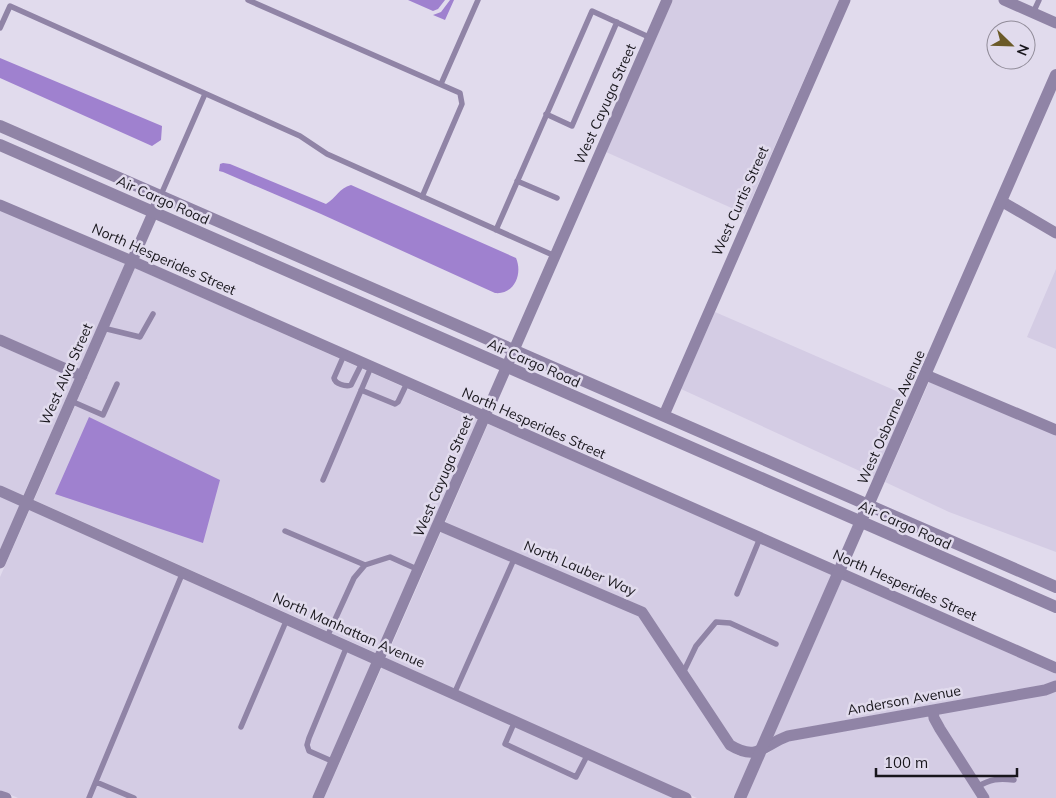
<svg xmlns="http://www.w3.org/2000/svg" width="1056" height="798" viewBox="0 0 1056 798" font-family="Mulish,sans-serif">
  <style>
    .built { fill: #d4cce4 }
    .water { fill: #9f81cf }
    .lines { fill: none; stroke-linecap: round; stroke-linejoin: round }
    .service { stroke: #9084a6; stroke-width: 5.5 }
    .minor { stroke: #9084a6; stroke-width: 11 }
    .tertiary { stroke: #9084a6; stroke-width: 12 }
    .labels { text-anchor: middle; dominant-baseline: central; stroke-width: 5; stroke-linejoin: round; paint-order: stroke }
    .street-label { font-size: 14px; fill: #18161c; stroke: #e1dbed }
  </style>
  <rect width="100%" height="100%" fill="#e1dbed"/>
  <path class="built" d="M673,0H839L745,214L606,152Z
    M0,210L125,264L79,369L0,335Z
    M135,268L478,420L376,653L34,500Z
    M1056,269V349L1027,337Z
    M715,312L910,397L875,478L681,389Z
    M0,346L75,378L23,496L0,486Z
    M929,382L1056,435V552L949,512L885,482Z
    M488,424L832,574L757,747H743L734,742L644,607L445,523Z
    M0,496L20,505L0,549Z
    M30,509L372,662L312,798H18L0,790V577Z
    M441,532L639,615L728,750L739,756L752,757L734,798H697L386,658Z
    M842,579L1056,674V681L1043,685L786,731L773,737Z
    M382,667L674,798H324Z
    M1056,692V798H990L944,727L939,714Z
    M928,716L935,731L978,798H746L764,756L781,744L790,741Z"/>
  <path class="water" d="M408,0H445L438,9L433,11Z
    M450,0H454L445,20L433,15L441,12Z
    M0,58L162,126L161,140L152,146L0,78Z
    M223,163L230,164L326,204C336,198 339,188 351,185L516,258C523,274 514,295 495,293L321,214L223,172L219,171L220,164Z
    M89,417L220,480L203,543L55,494Z"/>
  <g class="lines">
    <path class="service" d="M248,0L460,93L462,104L422,197
      M1033,13L1039,0
      M0,28L10,6L300,136L327,154L555,256
      M441,84L478,0
      M546,114L572,126L617,22
      M517,181L557,198
      M160,197L205,94
      M496,230L592,11L651,38
      M103,328L140,337L153,314
      M344,355L334,378C335,384 346,387 351,385L362,363
      M361,390L395,404L398,402L407,383
      M71,401L103,415L117,384
      M323,480L371,367
      M285,531L365,565
      M737,594L760,538
      M327,637L354,578L365,565L390,557L419,570
      M683,673L696,646L716,622L730,623L776,644
      M454,694L515,557
      M515,721L505,744L576,777L588,754
      M241,727L287,619
      M334,762L309,751L307,745L309,738L347,646
      M96,782L134,798
      M977,787C990,779 999,778 1014,780
      M89,798L183,572"/>
    <path class="minor" d="M1004,0L1056,23
      M1001,201L1056,233
      M0,205L132,261L1056,668
      M0,340L82,376
      M926,375L1056,430
      M664,415L845,0
      M0,491L686,798
      M438,525L642,612L730,745C758,762 763,745 788,736L1045,690L1056,686
      M0,563L160,197
      M933,710L934,718L940,729L984,798
      M0,796L6,798
      M318,798L667,0"/>
    <path class="tertiary" d="M0,126L1056,587
      M0,145L1056,607
      M740,798L1056,75"/>
  </g>
  <g class="labels">
    <g class="street-label">
      <text transform="translate(605 104) rotate(-66)">West Cayuga Street</text>
      <text transform="translate(163 200) rotate(24)">Air Cargo Road</text>
      <text transform="translate(740 201) rotate(-66)">West Curtis Street</text>
      <text transform="translate(164 259) rotate(24)">North Hesperides Street</text>
      <text transform="translate(534 363) rotate(24)">Air Cargo Road</text>
      <text transform="translate(66 374) rotate(-66)">West Alva Street</text>
      <text transform="translate(891 417) rotate(-66)">West Osborne Avenue</text>
      <text transform="translate(534 423) rotate(24)">North Hesperides Street</text>
      <text transform="translate(443 476) rotate(-67)">West Cayuga Street</text>
      <text transform="translate(905 525) rotate(24)">Air Cargo Road</text>
      <text transform="translate(580 568) rotate(23)">North Lauber Way</text>
      <text transform="translate(905 585) rotate(24)">North Hesperides Street</text>
      <text transform="translate(349 630) rotate(24)">North Manhattan Avenue</text>
      <text transform="translate(904 700) rotate(-10)">Anderson Avenue</text>
    </g>
  </g>
  <g transform="translate(1011 45) rotate(113)"><circle r="24" fill="#e1dbed" stroke="#918c99"/>
  <path d="M0-4L9 19L0 12L-9 19Z" fill="#6b5a28"/>
  <text y="-8" font-size="14" font-weight="bold" text-anchor="middle" fill="#18161c">N</text>
  </g>
  <path d="M876 768v8h141v-8" fill="none" stroke="#18161c" stroke-width="2.5"/>
  <text x="884" y="768" font-size="15" fill="#18161c" stroke="#e1dbed" stroke-width="4" paint-order="stroke">100 m</text>
</svg>
